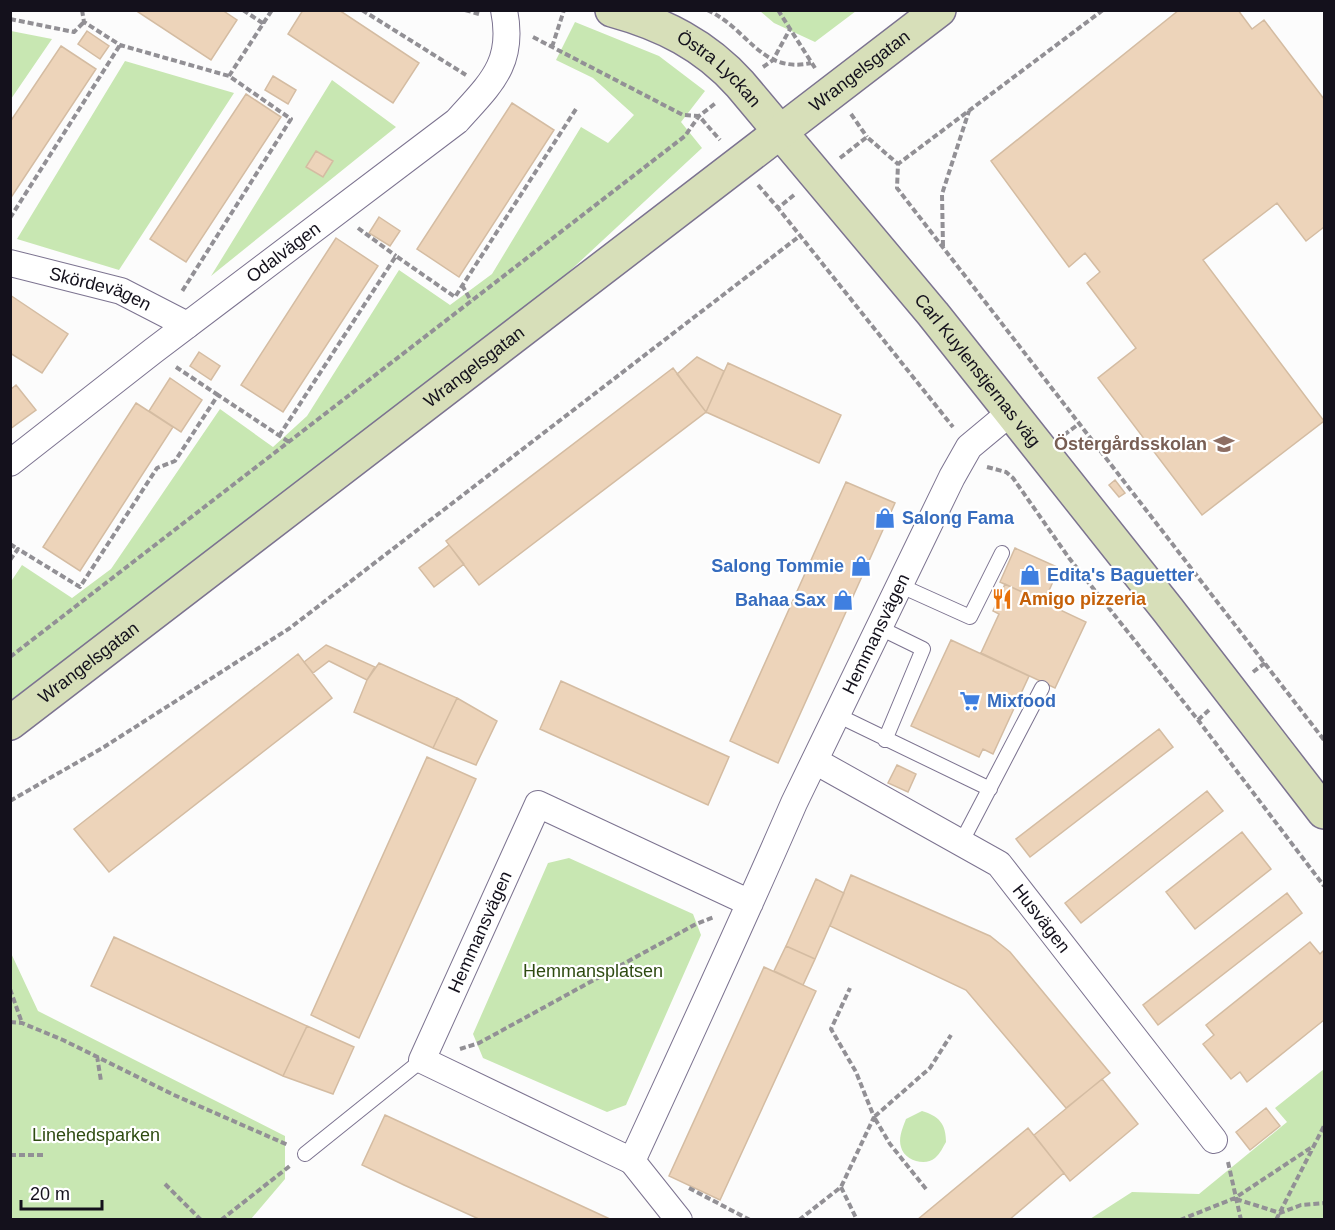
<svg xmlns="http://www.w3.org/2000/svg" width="1335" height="1230" viewBox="0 0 1335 1230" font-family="Arial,sans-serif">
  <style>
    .green { fill: #c8e7b2 }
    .building { fill: #edd4ba; stroke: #d4bca2; stroke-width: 1.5 }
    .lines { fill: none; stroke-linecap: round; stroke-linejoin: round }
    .lane-casing { stroke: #7c7390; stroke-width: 16 }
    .street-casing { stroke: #7c7390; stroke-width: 28 }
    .secondary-casing { stroke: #7c7390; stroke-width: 36 }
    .path { stroke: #929095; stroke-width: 4; stroke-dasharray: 6 3; stroke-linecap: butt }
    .lane { stroke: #fff; stroke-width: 14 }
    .street { stroke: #fff; stroke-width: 26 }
    .secondary { stroke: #d7dfb9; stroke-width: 33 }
    .labels { text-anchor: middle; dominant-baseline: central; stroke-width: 4.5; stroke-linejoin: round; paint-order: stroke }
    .street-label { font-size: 18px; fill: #14111c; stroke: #fff }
    .education-label { font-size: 18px; font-weight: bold; fill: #785e54; stroke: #fff; text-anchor: end }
    .shop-label { font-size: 18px; font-weight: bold; fill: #366cbe; stroke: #fff; text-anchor: start }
    .food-label { font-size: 18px; font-weight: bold; fill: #c56008; stroke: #fff; text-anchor: start }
    .park-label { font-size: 18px; fill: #2e4b11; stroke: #fff }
  </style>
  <rect width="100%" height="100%" fill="#fcfcfc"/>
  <path class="green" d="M760,11H856L815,42L774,23Z
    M575,22L659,56L705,91L681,122L702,148L545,294L11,700L10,583L22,565L72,598L111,569L220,409L273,447L307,416L399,270L450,305L492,274L581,127L608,143L634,115L593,78L556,60Z
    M11,31L52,39L11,99L10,31Z
    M125,61L234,93L119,270L17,239Z
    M332,80L396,127L211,276Z
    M569,858L693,914L701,935L626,1105L607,1112L483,1058L473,1034L548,863Z
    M10,951L38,1011L285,1136V1179L251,1219H11Z
    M1324,1069V1219H1090L1132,1192L1199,1194L1287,1122L1275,1108Z
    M922,1111C939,1116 946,1124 946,1142C943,1147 940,1154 935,1158C925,1167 904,1160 901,1147C898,1138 903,1127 906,1119Z"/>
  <path class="building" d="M135,10H222L237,20L211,60Z
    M303,10H339L419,63L393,103L288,34Z
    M1179,10H1238L1252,29L1264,20L1324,99V227L1306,241L1277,203L1203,260L1324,421L1202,515L1098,378L1136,348L1087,283L1100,272L1085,253L1069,267L991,161Z
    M87,31L109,46L100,59L78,44Z
    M61,46L96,69L10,199V122Z
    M273,76L296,90L288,104L265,90Z
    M246,94L281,117L186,262L150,239Z
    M512,103L554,130L459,277L417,249Z
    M316,151L333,161L323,177L306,167Z
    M379,217L400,231L390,246L369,233Z
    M336,238L378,266L283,412L241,385Z
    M10,295L68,334L42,373L10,353Z
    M199,352L220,366L211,380L190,366Z
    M697,357L724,371L706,412L677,374Z
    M728,363L841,415L819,463L706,412Z
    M673,368L706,412L479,585L446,541Z
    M170,378L202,400L181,432L149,411Z
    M16,385L36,410L10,429V390Z
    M136,403L173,427L80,571L43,547Z
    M1115,480L1125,493L1119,497L1109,485Z
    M846,482L895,503L778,763L730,741Z
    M449,545L464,564L434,587L419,568Z
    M1015,548L1059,568L1044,602L1000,582Z
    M1005,584L1086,622L1055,688L981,653L999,614L993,611Z
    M951,640L1029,676L993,754L983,749L979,757L911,726Z
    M326,645L375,667L367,680L329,661L313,673L304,662Z
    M298,654L332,698L109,872L74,829Z
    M379,663L457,698L433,748L354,712L367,680Z
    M561,681L729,757L708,805L540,729Z
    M457,698L497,721L476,765L433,748Z
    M1159,729L1173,747L1030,857L1016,839Z
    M427,757L476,779L359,1038L311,1015Z
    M897,765L916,774L908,792L888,783Z
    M1207,791L1223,811L1081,923L1065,903Z
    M1242,832L1271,869L1195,929L1166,892Z
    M851,875L990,936L1010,952L1110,1073L1066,1108L966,990L830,926Z
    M816,879L844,893L815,959L786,946Z
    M1287,893L1302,913L1158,1025L1143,1005Z
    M114,937L307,1026L283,1076L91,986Z
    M1310,942L1320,954L1324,950V1020L1247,1082L1240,1072L1231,1079L1203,1044L1214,1035L1206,1025Z
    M786,946L815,959L803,985L774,971Z
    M764,967L816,991L720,1200L669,1176Z
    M307,1026L354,1047L333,1094L283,1076Z
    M1102,1079L1138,1124L1070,1181L1034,1135Z
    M1266,1108L1280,1126L1250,1150L1236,1132Z
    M385,1115L612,1220H481L404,1185L362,1165Z
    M1028,1128L1064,1173L1009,1220H917Z"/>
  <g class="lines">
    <g class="lane-casing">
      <path id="lane" d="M899,585L970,617L1002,553
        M878,627L923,649L885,740
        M837,715L990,789
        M961,843L1042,688
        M305,1154L422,1060"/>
    </g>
    <g class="street-casing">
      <g id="street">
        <path id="s1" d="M10,263L121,291L187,325"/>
        <path id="s2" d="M10,463L153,351L457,121C490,84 515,64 504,10"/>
        <path id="s3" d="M815,761L999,864L1214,1140"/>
        <path id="s4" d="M750,903L538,804L422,1060L632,1161C687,1042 742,923 794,803L952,477L969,447L1011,412"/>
        <path d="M632,1161L679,1220"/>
      </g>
    </g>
    <g class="secondary-casing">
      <g id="secondary">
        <path id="s5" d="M612,10C663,24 705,45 740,84L933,314L1168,610L1324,812"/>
        <path id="s6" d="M10,723L939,10"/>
      </g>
    </g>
    <path class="path" d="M82,10L84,22L120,45L229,76L291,119L181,293
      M243,10L264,24
      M362,10L466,75
      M465,10L479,14
      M707,10C748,28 760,74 811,63
      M778,10L815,68
      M1103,10L898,164L897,188L1324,740
      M10,19L74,32L84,22
      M533,37L683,115L699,116L720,140
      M552,47L564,10
      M763,67L773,60L790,29
      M229,76L272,10
      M851,114L867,137
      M840,158L867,137L898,164
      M758,185L778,208
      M794,195L778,208L953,427
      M10,218L120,45
      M358,228L396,256
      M943,246L942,194L969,111
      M462,285L471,301
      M176,367L218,395
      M1064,435L1080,423
      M279,436L396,256L455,297L576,109
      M987,467L1006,472L1013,478L1069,558L1198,720L1324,886
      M10,544L18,549
      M10,560L18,549L80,587L157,468L175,461L218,395L289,442
      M10,657L685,136L699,116L717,102
      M1253,672L1265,663
      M1198,720L1209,710
      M10,801L104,747L290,628L801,235
      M10,989L22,1023
      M10,1022L22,1023L63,1040L174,1095L288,1145
      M460,1049L479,1043L696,924L714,917
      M97,1056L101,1081
      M10,1155H44
      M1228,1162L1241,1220
      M165,1184L201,1220
      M841,1187L857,1220
      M689,1188L750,1220
      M926,1189L890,1144L874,1117L930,1068L951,1035
      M1236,1199L1280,1213L1301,1205L1324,1203
      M221,1220L291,1165
      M799,1220L841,1187L874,1117L856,1072L831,1029L850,988
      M1180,1220L1235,1198L1312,1147
      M1276,1220L1324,1126"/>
    <use href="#lane" class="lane"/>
    <use href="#street" class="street"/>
    <use href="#secondary" class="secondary"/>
  </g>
  <defs>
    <g id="school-bare" transform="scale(1.62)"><path d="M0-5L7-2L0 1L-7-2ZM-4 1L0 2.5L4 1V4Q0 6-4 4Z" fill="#8d6e63" stroke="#fff" stroke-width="2.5" paint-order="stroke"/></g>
    <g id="shop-bare" transform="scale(1.62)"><path d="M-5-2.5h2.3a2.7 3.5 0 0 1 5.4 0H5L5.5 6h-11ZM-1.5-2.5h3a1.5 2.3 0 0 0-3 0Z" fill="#3f7fe0" stroke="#fff" stroke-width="2.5" paint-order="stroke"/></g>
    <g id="restaurant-bare" transform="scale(1.62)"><path d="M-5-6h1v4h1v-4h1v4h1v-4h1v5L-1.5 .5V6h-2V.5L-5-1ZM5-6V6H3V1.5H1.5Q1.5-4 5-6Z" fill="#e8710a" stroke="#fff" stroke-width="2.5" paint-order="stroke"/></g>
    <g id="supermarket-bare" transform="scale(1.62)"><path d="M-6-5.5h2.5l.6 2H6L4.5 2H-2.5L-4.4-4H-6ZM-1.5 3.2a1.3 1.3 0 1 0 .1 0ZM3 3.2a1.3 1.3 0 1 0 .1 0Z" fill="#3f7fe0" stroke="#fff" stroke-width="2.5" paint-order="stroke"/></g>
  </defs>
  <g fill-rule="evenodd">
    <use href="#school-bare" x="1224" y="444"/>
    <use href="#shop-bare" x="885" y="518"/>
    <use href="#shop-bare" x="861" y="566"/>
    <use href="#shop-bare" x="1030" y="575"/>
    <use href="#restaurant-bare" x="1002" y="599"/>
    <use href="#shop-bare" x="843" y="600"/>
    <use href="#supermarket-bare" x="970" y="701"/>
  </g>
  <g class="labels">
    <g class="street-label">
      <text stroke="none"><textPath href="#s6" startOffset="1071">Wrangelsgatan</textPath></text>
      <text stroke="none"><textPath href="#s5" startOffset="124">Östra Lyckan</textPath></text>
      <text stroke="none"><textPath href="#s2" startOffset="345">Odalvägen</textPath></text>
      <text stroke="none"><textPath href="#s1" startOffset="94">Skördevägen</textPath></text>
      <text stroke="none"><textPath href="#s6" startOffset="585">Wrangelsgatan</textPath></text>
      <text stroke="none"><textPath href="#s5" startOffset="522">Carl Kuylenstjernas väg</textPath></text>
      <text stroke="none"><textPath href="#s4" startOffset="1329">Hemmansvägen</textPath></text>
      <text stroke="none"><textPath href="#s6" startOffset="99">Wrangelsgatan</textPath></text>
      <text stroke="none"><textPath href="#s3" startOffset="280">Husvägen</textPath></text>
      <text transform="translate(480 932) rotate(-66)">Hemmansvägen</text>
    </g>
    <g class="education-label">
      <text x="1207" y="444">Östergårdsskolan</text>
    </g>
    <g class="shop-label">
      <text x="902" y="518">Salong Fama</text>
      <text x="844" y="566" text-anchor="end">Salong Tommie</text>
      <text x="1047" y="575">Edita's Baguetter</text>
      <text x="826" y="600" text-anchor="end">Bahaa Sax</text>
      <text x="987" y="701">Mixfood</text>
    </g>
    <g class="food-label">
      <text x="1019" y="599">Amigo pizzeria</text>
    </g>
    <g class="park-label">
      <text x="593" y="971">Hemmansplatsen</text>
      <text x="96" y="1135">Linehedsparken</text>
    </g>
  </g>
  <rect width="1335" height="1230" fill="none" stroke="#14111c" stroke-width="24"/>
  <path d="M21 1200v9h81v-9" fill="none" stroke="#14111c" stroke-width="3"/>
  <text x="30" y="1200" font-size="18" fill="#14111c" stroke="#ffffff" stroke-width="4.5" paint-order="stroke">20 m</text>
</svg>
